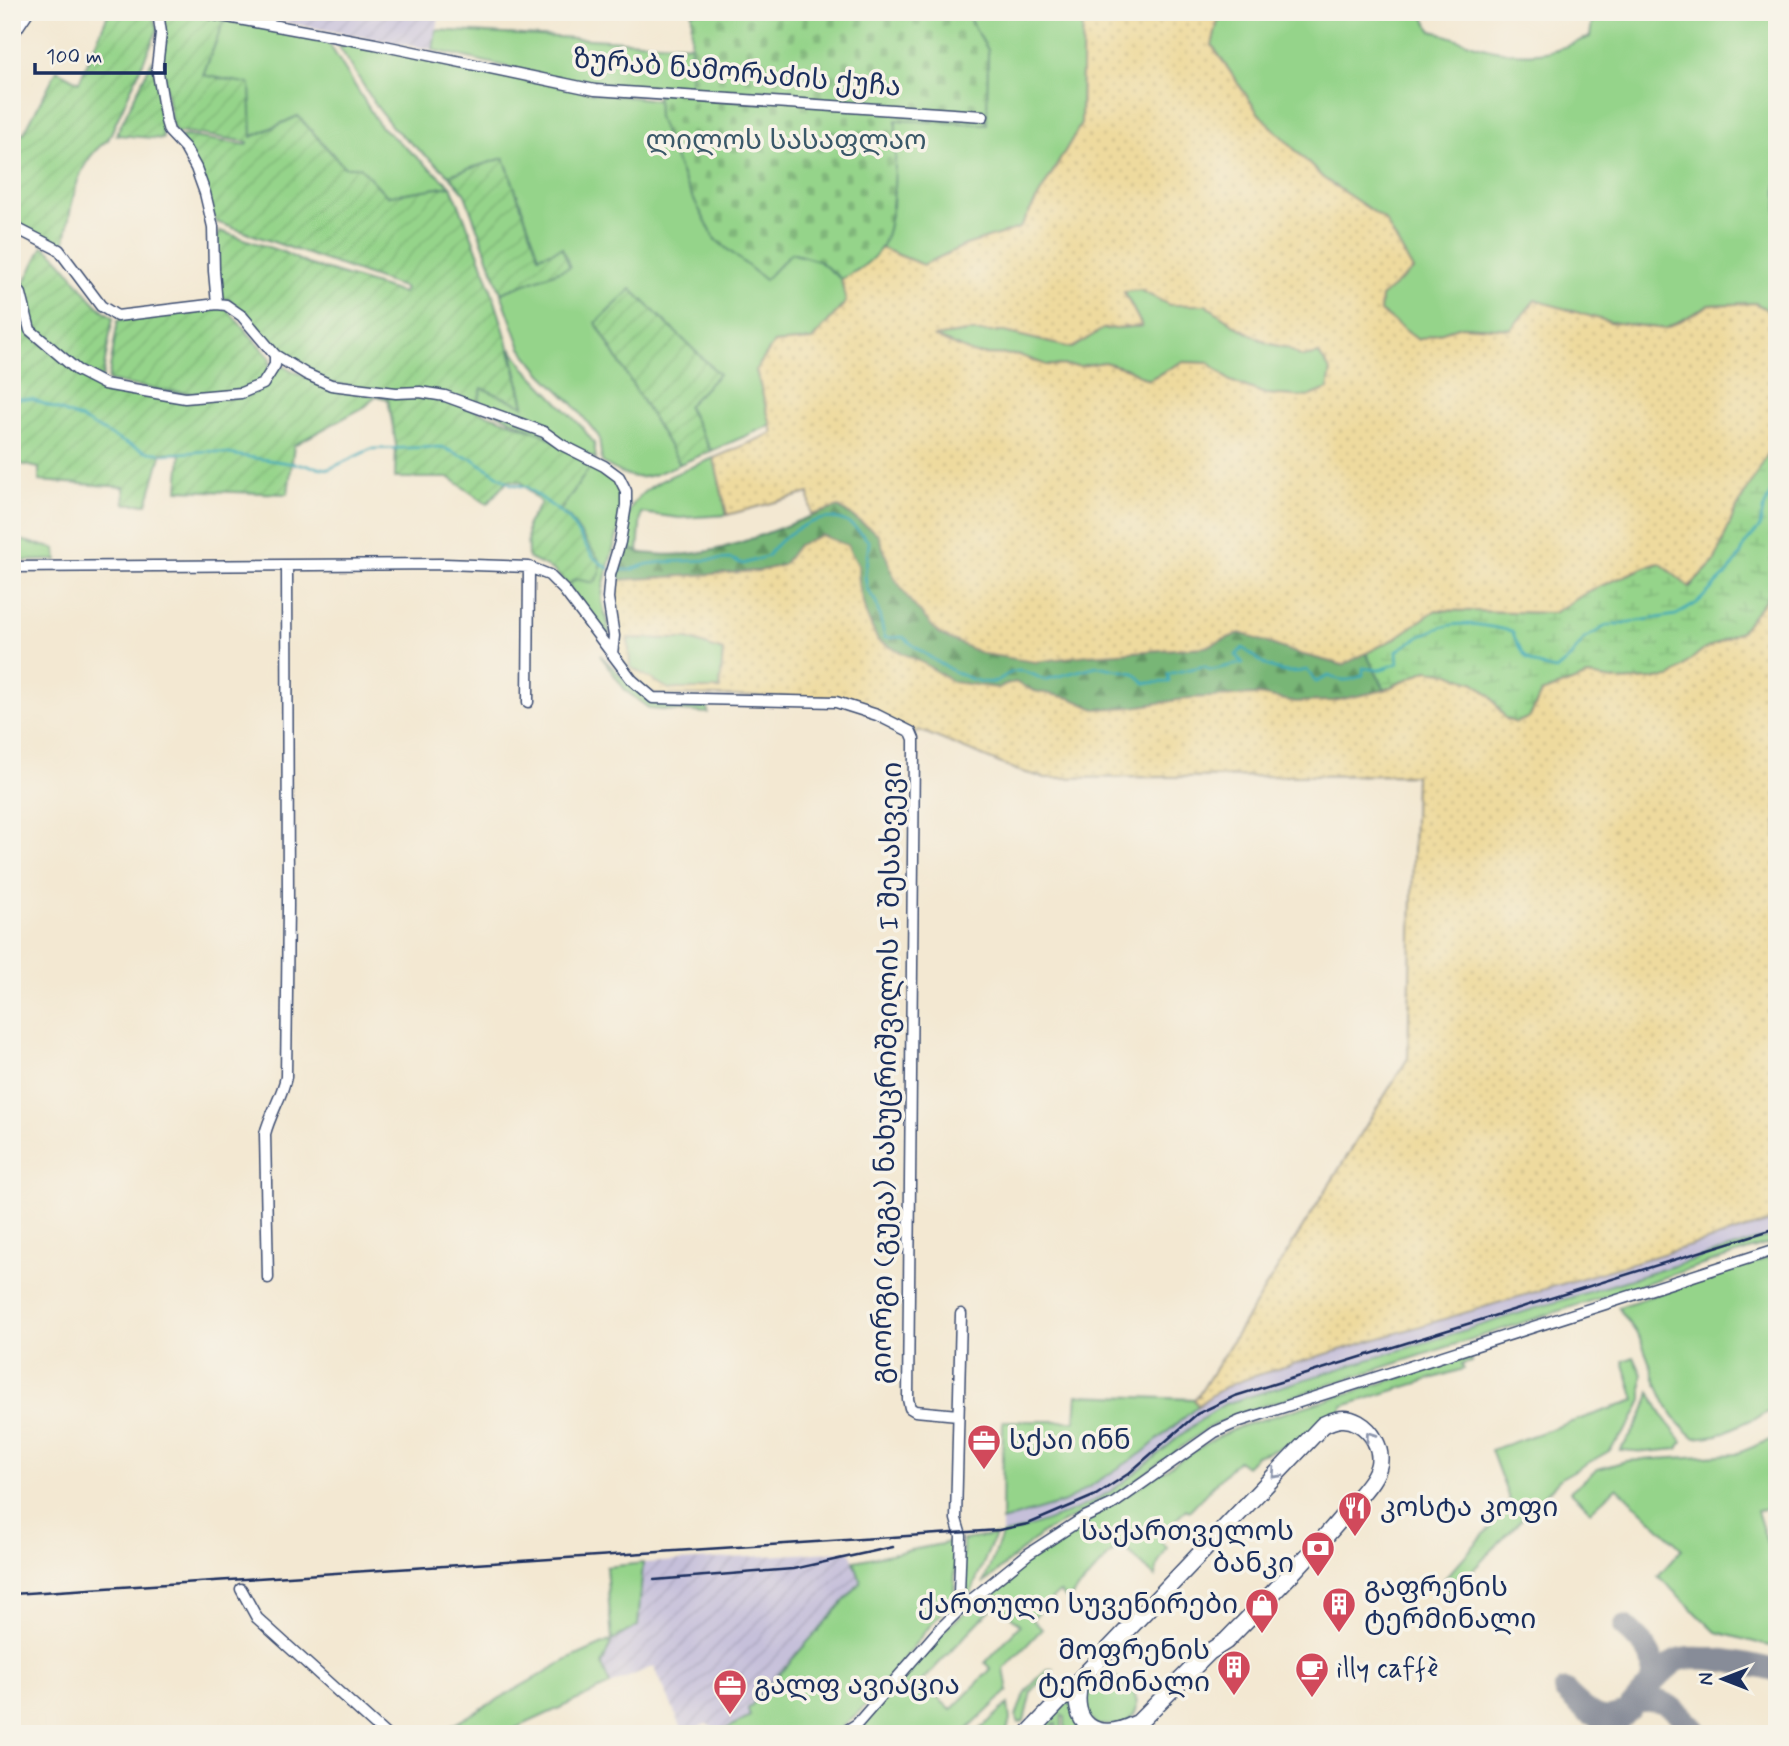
<svg xmlns="http://www.w3.org/2000/svg" width="1789" height="1746" viewBox="0 0 1789 1746" font-family="Mynerve,'Noto Sans Georgian',sans-serif">
  <style>
    .industrial { fill: url(#industrial-furrows) }
    .railway { fill: #c6c0da }
    .grass { fill: #95d48a; stroke: #588274; stroke-width: 2; fill-rule: evenodd }
    .forest { fill: url(#forest-firs); stroke: #4a726a; stroke-width: 2 }
    .wetland { fill: url(#wetland-marsh); stroke: #588274; stroke-width: 2 }
    .sand { fill: url(#sand-dots); stroke: #84847e; stroke-width: 2; fill-rule: evenodd }
    .cemetery { fill: url(#cemetery-stones); stroke: #588274; stroke-width: 2 }
    .garden { fill: url(#garden-furrows); stroke: #588274; stroke-width: 2 }
    .lines { fill: none; stroke-linecap: round; stroke-linejoin: round }
    .stream { stroke: #3ba9b9; stroke-width: 2.5 }
    .taxiway { stroke: #878c98; stroke-width: 23 }
    .minor-casing { stroke: #3b4b6f; stroke-width: 13 }
    .primary-casing { stroke: #3b4b6f; stroke-width: 19 }
    .minor { stroke: #fff; stroke-width: 10 }
    .primary { stroke: #fff; stroke-width: 16 }
    .rail { stroke: #1b2f5e; stroke-width: 2.5 }
    .oneway { stroke: #8d97ae }
    .labels { text-anchor: middle; dominant-baseline: central; stroke-width: 7; stroke-linejoin: round; paint-order: stroke }
    .street-label { font-size: 28px; fill: #1b2f5e; stroke: #f7f3e8 }
    .park-label { font-size: 28px; fill: #3a5869; stroke: #f7f3e8 }
    .poi-label { font-size: 28px; fill: #1b2f5e; stroke: #f7f3e8; text-anchor: start }
  </style>
  <defs>
    <pattern id="industrial-furrows" width="10" height="10" patternUnits="userSpaceOnUse" patternTransform="scale(1.75)"><rect width="10" height="10" fill="#c6c0da"/><path d="M-1 1l2-2M0 10L10 0M9 11l2-2" fill="none" stroke="#aaa5be"/></pattern>
    <pattern id="forest-firs" width="22" height="20" patternUnits="userSpaceOnUse" patternTransform="scale(1.75)"><rect width="22" height="20" fill="#78b676"/><path d="M5 1l3.5 6h-7zM16 11l3.5 6h-7z" fill="#629464"/></pattern>
    <pattern id="wetland-marsh" width="20" height="14" patternUnits="userSpaceOnUse" patternTransform="scale(1.75)"><rect width="20" height="14" fill="#95d48a"/><path d="M1 5h8M5 5V1M11 12h8M15 12V8" fill="none" stroke="#80b67a"/></pattern>
    <pattern id="sand-dots" width="8" height="8" patternUnits="userSpaceOnUse" patternTransform="scale(1.75)"><rect width="8" height="8" fill="#eeda9e"/><path d="M2 2h.1M6 6h.1" fill="none" stroke="#ccbb8a" stroke-width="1.8" stroke-linecap="round"/></pattern>
    <pattern id="cemetery-stones" width="16" height="16" patternUnits="userSpaceOnUse" patternTransform="scale(1.75)"><rect width="16" height="16" fill="#95d48a"/><path d="M2 7V4a2 2 0 0 1 4 0v3zM10 15v-3a2 2 0 0 1 4 0v3z" fill="#80b67a"/></pattern>
    <pattern id="garden-furrows" width="10" height="10" patternUnits="userSpaceOnUse" patternTransform="scale(1.75)"><rect width="10" height="10" fill="#95d48a"/><path d="M-1 1l2-2M0 10L10 0M9 11l2-2" fill="none" stroke="#80b67a"/></pattern>
  </defs>
  <rect width="100%" height="100%" fill="#f7f3e8"/>
  <filter id="ink" filterUnits="userSpaceOnUse"><feTurbulence type="fractalNoise" baseFrequency=".0143" numOctaves="2"/><feDisplacementMap in="SourceGraphic" scale="14" xChannelSelector="R" yChannelSelector="G"/><feConvolveMatrix kernelMatrix="1 2 1 2 8 2 1 2 1" color-interpolation-filters="sRGB"/></filter>
  <filter id="wash" filterUnits="userSpaceOnUse"><feTurbulence type="fractalNoise" baseFrequency=".00686" numOctaves="4" result="noise"/><feDisplacementMap in="SourceGraphic" scale="28" xChannelSelector="R" yChannelSelector="G"/><feGaussianBlur stdDeviation="1.57" result="paint"/><feColorMatrix in="noise" values="0 0 0 0 0 0 0 0 0 0 0 0 0 0 0 0 0 1.4 0 .05"/><feComposite in="paint" operator="in"/></filter>
  <g filter="url(#wash)">
    <rect width="100%" height="100%" fill="#f3e8d2"/>
    <path class="industrial" d="M229,12H440L433,50Z
      M850,1551L861,1581L748,1709L750,1716L716,1732L712,1726L706,1724L684,1733L654,1666L610,1685L602,1665L612,1640L638,1626L643,1563Z"/>
    <path class="railway" d="M1777,1220V1234L1225,1404L1107,1494L1062,1517L1002,1535V1521L1065,1502L1142,1453L1211,1394L1223,1388L1293,1364Z"/>
    <path class="grass" d="M965,12H1083L1081,124L1020,228L966,245L923,265L881,248L893,206L896,120L986,124L988,50Z
      M1220,12H1421L1431,30C1464,41 1502,57 1537,53C1555,52 1573,43 1590,37L1593,12H1777V315L1755,303L1710,305L1665,329L1610,322L1511,329L1461,326L1418,340L1380,311L1384,219L1323,178L1259,114L1212,45Z
      M224,20L326,39L380,126L451,186L387,196L360,167H344L298,116L251,137L203,76Z
      M436,30L691,45L690,91L657,87L591,86L438,51L433,50Z
      M335,40L595,93L658,100V117L791,253L819,261L841,279L846,302L812,340L774,343L756,370L771,425L711,451L687,405L718,374L596,323L680,464C643,480 637,484 602,462L599,437L572,403L542,374L521,348L501,293L570,267L562,248L539,256L504,158L449,175L393,128L375,104Z
      M1141,290L1170,305H1206L1236,326L1267,343L1287,348L1302,357L1319,354L1331,371L1328,389L1308,397L1265,394L1230,381L1209,363L1182,362L1148,380L1128,369L1104,362L1081,366L1046,365L1019,355L975,354L933,337L967,332H1005L1072,348L1102,329L1142,326L1124,291Z
      M511,348L525,368L581,426L594,443L596,459L477,404L482,388L524,405Z
      M714,458L727,515L680,518L641,513L638,552L624,546C626,536 626,524 629,513C637,484 689,469 714,458Z
      M592,464C599,468 610,472 616,478C638,501 601,570 602,600C603,610 608,622 610,632L606,639L568,585L600,561L560,511Z
      M12,538L56,549L57,560L12,561Z
      M628,638L688,639L723,651L720,689H668L630,667Z
      M600,655L637,691L653,701L708,707V713L650,709L626,691Z
      M1777,1234V1241L1235,1415L1206,1429L1109,1500L1042,1533L983,1584L1002,1535C1039,1525 1075,1513 1108,1493C1149,1466 1182,1429 1225,1404Z
      M1777,1255V1408L1718,1435L1695,1438C1659,1410 1657,1377 1640,1339C1634,1328 1625,1318 1618,1307Z
      M1470,1356L1472,1362L1462,1364L1463,1369L1343,1406L1340,1414L1300,1442L1256,1456L1246,1466L1238,1460L1189,1511L1186,1509L1158,1539L1167,1548L1158,1564L1155,1577L1120,1544L1068,1600L1059,1592L1032,1619L1042,1629L1004,1669L1008,1691L963,1734H854L943,1631L1037,1552L1210,1441L1241,1426ZM997,1603L1020,1625L985,1663L991,1669L951,1710L921,1682Z
      M1634,1357L1642,1375V1400L1631,1423L1609,1451L1561,1478L1450,1594L1440,1584L1511,1504L1491,1450L1635,1400L1623,1361Z
      M1650,1392L1663,1417L1682,1441L1678,1449L1646,1452L1620,1450C1634,1433 1645,1414 1650,1392Z
      M1077,1395L1194,1399L1198,1406L1142,1453L1065,1502L1002,1521L1003,1421H1075Z
      M1777,1437V1504L1757,1511L1777,1574V1648L1716,1632L1658,1576L1682,1549L1617,1487L1591,1511L1570,1491L1598,1469L1626,1461L1736,1454Z
      M995,1535L971,1593H965L962,1590L963,1540Z
      M957,1541L954,1593L957,1601C950,1607 942,1612 936,1619C901,1658 876,1704 832,1734H717L750,1716L748,1709L861,1582L854,1561Z
      M643,1563L638,1626L612,1640L602,1665L610,1685L503,1734H437L567,1660L612,1640L606,1567Z
      M1048,1669H1053L1031,1692L1024,1721L1019,1723L1016,1717C1023,1693 1030,1685 1048,1669Z
      M1109,1675C1133,1679 1149,1710 1125,1723C1118,1727 1105,1725 1097,1725C1094,1722 1087,1717 1085,1713C1077,1694 1092,1678 1109,1675Z
      M1070,1699L1090,1734H1065V1716L1062,1715V1734H1056V1724H1053V1734H1034Z
      M1008,1704L1010,1720L1006,1734H975Z"/>
    <path class="forest" d="M838,507L878,534L894,577L1088,655L1205,647L1240,633L1296,653L1342,665L1366,653L1385,690L1334,701L1296,702L1258,695L1190,698L1134,707L1095,709L1070,698L1034,691L1015,682L998,688L953,682L923,663L878,641L866,615L859,586L858,565L798,545L783,565L759,571L620,580L613,574L624,546C634,553 644,553 655,554C720,561 778,525 838,507Z"/>
    <path class="wetland" d="M1777,449V585L1741,631L1700,652L1670,678L1619,681L1588,676L1541,693L1530,717L1516,723L1506,719L1490,696L1427,670L1385,690L1366,653L1394,639L1435,610L1553,613L1591,590L1648,566L1661,563L1690,587L1714,562L1735,511L1770,450Z"/>
    <path class="sand" d="M1083,12H1220L1212,45L1259,114L1323,178L1384,219L1413,270L1381,297L1380,311L1418,340L1461,326L1511,329L1535,300L1610,322L1665,329L1710,305L1755,303L1777,315V445L1770,450L1735,511L1714,562L1689,587L1660,563L1648,566L1591,590L1553,613L1436,610L1394,639L1343,665L1296,653L1240,633L1205,647L1088,655L1035,662L983,654L939,634L910,601L894,577L878,534L839,507L811,515L809,493L727,515L714,458L773,433L756,370L774,343L812,340L846,302L841,279L863,267L881,248L923,265L966,245L1020,228L1081,124ZM1140,290L1169,305H1206L1236,326L1267,343L1287,348L1302,357L1319,354L1331,371L1328,389L1308,397L1265,394L1230,381L1209,363L1182,362L1148,380L1128,369L1104,362L1081,366L1046,365L1019,355L975,354L935,337L967,332H1005L1072,348L1103,329L1142,326L1124,292Z
      M821,535L847,545L858,565L859,586L866,615L878,641L923,663L953,682L998,688L1015,682L1034,691L1070,698L1095,709L1134,707L1190,698L1258,695L1296,702L1334,701L1385,690L1427,670L1444,672L1475,683L1490,696L1506,719L1516,723L1530,717L1541,693L1588,676L1620,681L1670,678L1700,652L1741,631L1777,585V1220L1293,1364C1260,1375 1224,1382 1198,1406L1194,1399L1198,1396L1408,1058L1415,775L1045,778L1019,771L919,730L914,733L836,698L659,695L644,689L617,654L619,631L611,600L613,574L621,580L759,571L783,565L798,545ZM628,638L688,639L723,651L720,689H669L630,667Z"/>
    <path class="cemetery" d="M692,12H965L988,50L987,124L896,120C895,152 897,223 880,249C870,264 856,271 841,279L819,261L791,253L765,280L715,239L684,181L658,117L657,87L690,90Z"/>
    <path class="garden" d="M109,12H151L158,29L108,140C74,163 72,204 65,241L58,245L12,222V131L24,133L57,70L79,82Z
      M162,12H182L224,20L203,75L250,84L252,137L298,116L344,167H360L387,196L451,186C482,257 507,330 524,406L482,388L477,404L330,383L284,358L245,313L229,300L223,298L218,286L217,237L220,231L283,252L307,264L403,293L405,288L216,222L180,137L186,136L247,145L248,142L185,132L177,133L172,126L161,59L165,30Z
      M152,61L158,86L163,139L116,135Z
      M504,158L539,256L562,248L570,267L501,293L464,192L449,175Z
      M43,246C73,265 82,299 113,317L102,379C59,355 34,341 21,290Z
      M631,289L719,374L687,406L711,451L680,464L596,323Z
      M225,307L270,358C272,416 142,387 108,381L118,320Z
      M12,315L20,318L30,335L102,387L226,399L248,395L265,387L279,367H285L331,389L395,397L441,398L543,434L592,464L560,511L569,517L600,561V574L594,583L575,579L568,585L553,570L528,558L527,524L541,503L521,482L508,480L487,504L450,478H395L396,445L388,399L376,396L366,406L294,445L288,494L178,490L181,454L162,452L147,504H125L124,487L39,481V468L12,462Z"/>
    <g class="lines">
      <path class="stream" d="M12,398L32,399L81,419L125,443L149,452L165,454L209,451L329,469L371,449L442,447L459,455L473,459L511,484L527,487L569,519L593,557L609,569
        M615,570H630L648,564L664,562L731,559L743,564L768,556C779,536 815,514 838,519C852,522 860,532 869,542L865,575L867,589L876,602L885,638L903,637C922,653 968,686 994,682C999,681 1004,676 1008,674C1021,667 1032,674 1044,680L1097,666L1134,673L1145,683L1169,682L1168,674L1204,666L1211,670L1243,663L1236,655L1243,648C1265,666 1278,677 1307,670L1316,682L1329,676C1342,682 1351,681 1363,675V668L1380,670L1398,663L1397,651C1442,619 1461,620 1512,631C1522,656 1528,665 1556,670L1570,658L1584,639L1606,626L1676,615L1697,603L1729,572L1741,554L1745,544L1760,527L1763,510L1777,480"/>
      <path class="taxiway" d="M1625,1627C1646,1647 1659,1656 1650,1687
        M1565,1691C1587,1712 1600,1728 1630,1710
        M1637,1701C1667,1697 1674,1709 1694,1729
        M1607,1734C1627,1714 1653,1677 1675,1662C1691,1651 1757,1666 1777,1671"/>
    </g>
  </g>
  <g filter="url(#ink)">
    <g class="lines">
      <g class="minor-casing">
        <path id="minor" d="M158,12L161,33L157,67L166,121L169,131L185,148L196,168L205,193L213,227L214,271L217,304
          M200,12L375,44L595,90L983,116
          M12,36L28,12
          M12,226L59,250L101,306L117,316L217,304L226,305L242,316L275,355L306,374L331,385L396,393L420,392L445,396L544,432L562,445L604,466L619,477L626,491V505L620,542L610,575L608,598L614,636L612,654
          M12,282L21,294L30,330L77,370L104,384L185,398L241,393L263,384L275,365V355
          M12,567L444,564L529,567L549,575L564,590L632,680L653,698L836,702L877,715L911,732L914,739V749L908,1399L910,1408L915,1411L958,1415
          M528,702L529,567
          M268,1278L265,1134C270,1114 282,1097 286,1077L288,906L287,565
          M961,1314L956,1519L961,1536L959,1594L967,1603
          M241,1589L257,1618L385,1734
          M841,1734L857,1724L938,1631L960,1609L1028,1554L1085,1517L1113,1504L1215,1432L1240,1421L1777,1249"/>
      </g>
      <g class="primary-casing">
        <path id="primary" d="M1080,1681C1069,1724 1096,1744 1135,1724
          M1028,1734L1323,1425C1335,1419 1346,1416 1358,1423C1372,1431 1382,1448 1379,1464C1376,1479 1362,1492 1353,1504C1314,1552 1269,1597 1226,1641L1209,1652L1127,1734"/>
      </g>
      <use href="#minor" class="minor"/>
      <use href="#primary" class="primary"/>
      <path class="rail" d="M654,1580L793,1569L893,1547
        M12,1594L999,1530L1028,1524L1096,1495L1128,1474L1197,1414L1235,1396L1777,1228"/>
    </g>
    <defs><path id="oneway-chevron" d="M-2-3.5L2.5 0L-2 3.5" fill="none" stroke-width="1.6" stroke-linecap="round" stroke-linejoin="round" transform="scale(1.75)"/></defs>
    <g class="oneway">
      <use href="#oneway-chevron" transform="translate(1370 1436) rotate(-125)"/>
      <use href="#oneway-chevron" transform="translate(1276 1474) rotate(133)"/>
    </g>
  </g>
  <defs>
    <g id="office-pin" transform="scale(1.75)"><path d="M0 17L-7.5 6A9.5 9.5 0 1 1 7.5 6Z" fill="#d1495b" stroke="#f7f3e8"/><path d="M-6-3h4V-5.5h4V-3h4V5H-6ZM-1-4.5V-3h2v-1.5ZM-6 0V1H6V0Z" fill="#fff"/></g>
    <g id="restaurant-pin" transform="scale(1.75)"><path d="M0 17L-7.5 6A9.5 9.5 0 1 1 7.5 6Z" fill="#d1495b" stroke="#f7f3e8"/><path d="M-5-6h1v4h1v-4h1v4h1v-4h1v5L-1.5 .5V6h-2V.5L-5-1ZM5-6V6H3V1.5H1.5Q1.5-4 5-6Z" fill="#fff"/></g>
    <g id="bank-pin" transform="scale(1.75)"><path d="M0 17L-7.5 6A9.5 9.5 0 1 1 7.5 6Z" fill="#d1495b" stroke="#f7f3e8"/><path d="M-6-4H6V4H-6ZM0-2.3a2.3 2.3 0 1 0 0 4.6a2.3 2.3 0 1 0 0-4.6Z" fill="#fff"/></g>
    <g id="building-pin" transform="scale(1.75)"><path d="M0 17L-7.5 6A9.5 9.5 0 1 1 7.5 6Z" fill="#d1495b" stroke="#f7f3e8"/><path d="M-4-6H4V6H1V3H-1V6H-4ZM-2.5-4.3h1.7v1.8h-1.7ZM.8-4.3h1.7v1.8H.8ZM-2.5-1h1.7V.8h-1.7ZM.8-1h1.7V.8H.8Z" fill="#fff"/></g>
    <g id="shop-pin" transform="scale(1.75)"><path d="M0 17L-7.5 6A9.5 9.5 0 1 1 7.5 6Z" fill="#d1495b" stroke="#f7f3e8"/><path d="M-5-2.5h2.3a2.7 3.5 0 0 1 5.4 0H5L5.5 6h-11ZM-1.5-2.5h3a1.5 2.3 0 0 0-3 0Z" fill="#fff"/></g>
    <g id="cafe-pin" transform="scale(1.75)"><path d="M0 17L-7.5 6A9.5 9.5 0 1 1 7.5 6Z" fill="#d1495b" stroke="#f7f3e8"/><path d="M-5.5-4.5H6V0H3Q3 3.5 0 3.5H-2.5Q-5.5 3.5-5.5 0ZM3-3.2v2h1.7v-2ZM-6 4.5H4V6H-6Z" fill="#fff"/></g>
  </defs>
  <g fill-rule="evenodd">
    <use href="#office-pin" x="984" y="1441"/>
    <use href="#restaurant-pin" x="1355" y="1508"/>
    <use href="#bank-pin" x="1318" y="1548"/>
    <use href="#building-pin" x="1339" y="1604"/>
    <use href="#shop-pin" x="1262" y="1605"/>
    <use href="#building-pin" x="1234" y="1667"/>
    <use href="#cafe-pin" x="1312" y="1669"/>
    <use href="#office-pin" x="730" y="1686"/>
  </g>
  <g class="labels">
    <g class="street-label">
      <text transform="translate(737 74) rotate(5)">ზურაბ ნამორაძის ქუჩა</text>
      <text transform="translate(888 1073) rotate(-89)">გიორგი (გუგა) ნახუცრიშვილის I შესახვევი</text>
    </g>
    <g class="park-label">
      <text x="786" y="141">ლილოს სასაფლაო</text>
    </g>
    <g class="poi-label">
      <text x="1009" y="1441">სქაი ინნ</text>
      <text x="1380" y="1508">კოსტა კოფი</text>
      <text x="1294" y="1532" text-anchor="end">საქართველოს<tspan x="1294" dy="32">ბანკი</tspan></text>
      <text x="1364" y="1588">გაფრენის<tspan x="1364" dy="32">ტერმინალი</tspan></text>
      <text x="1238" y="1605" text-anchor="end">ქართული სუვენირები</text>
      <text x="1210" y="1651" text-anchor="end">მოფრენის<tspan x="1210" dy="32">ტერმინალი</tspan></text>
      <text x="1336" y="1669">illy caffè</text>
      <text x="754" y="1686">გალფ ავიაცია</text>
    </g>
  </g>
  <rect width="1789" height="1746" fill="none" stroke="#f7f3e8" stroke-width="42"/>
  <g transform="translate(1723 1679) rotate(270)" stroke="#f7f3e8" stroke-width="5" paint-order="stroke">
  <path d="M0-5L12 26L0 18L-12 26Z" fill="#1b2f5e"/>
  <text y="-10" font-size="19" font-weight="bold" text-anchor="middle" fill="#1b2f5e">N</text>
  </g>
  <path d="M35 63v10h130v-10" fill="none" stroke="#1b2f5e" stroke-width="3.5"/>
  <text x="46" y="63" font-size="21" fill="#1b2f5e" stroke="#f7f3e8" stroke-width="5" paint-order="stroke">100 m</text>
</svg>
